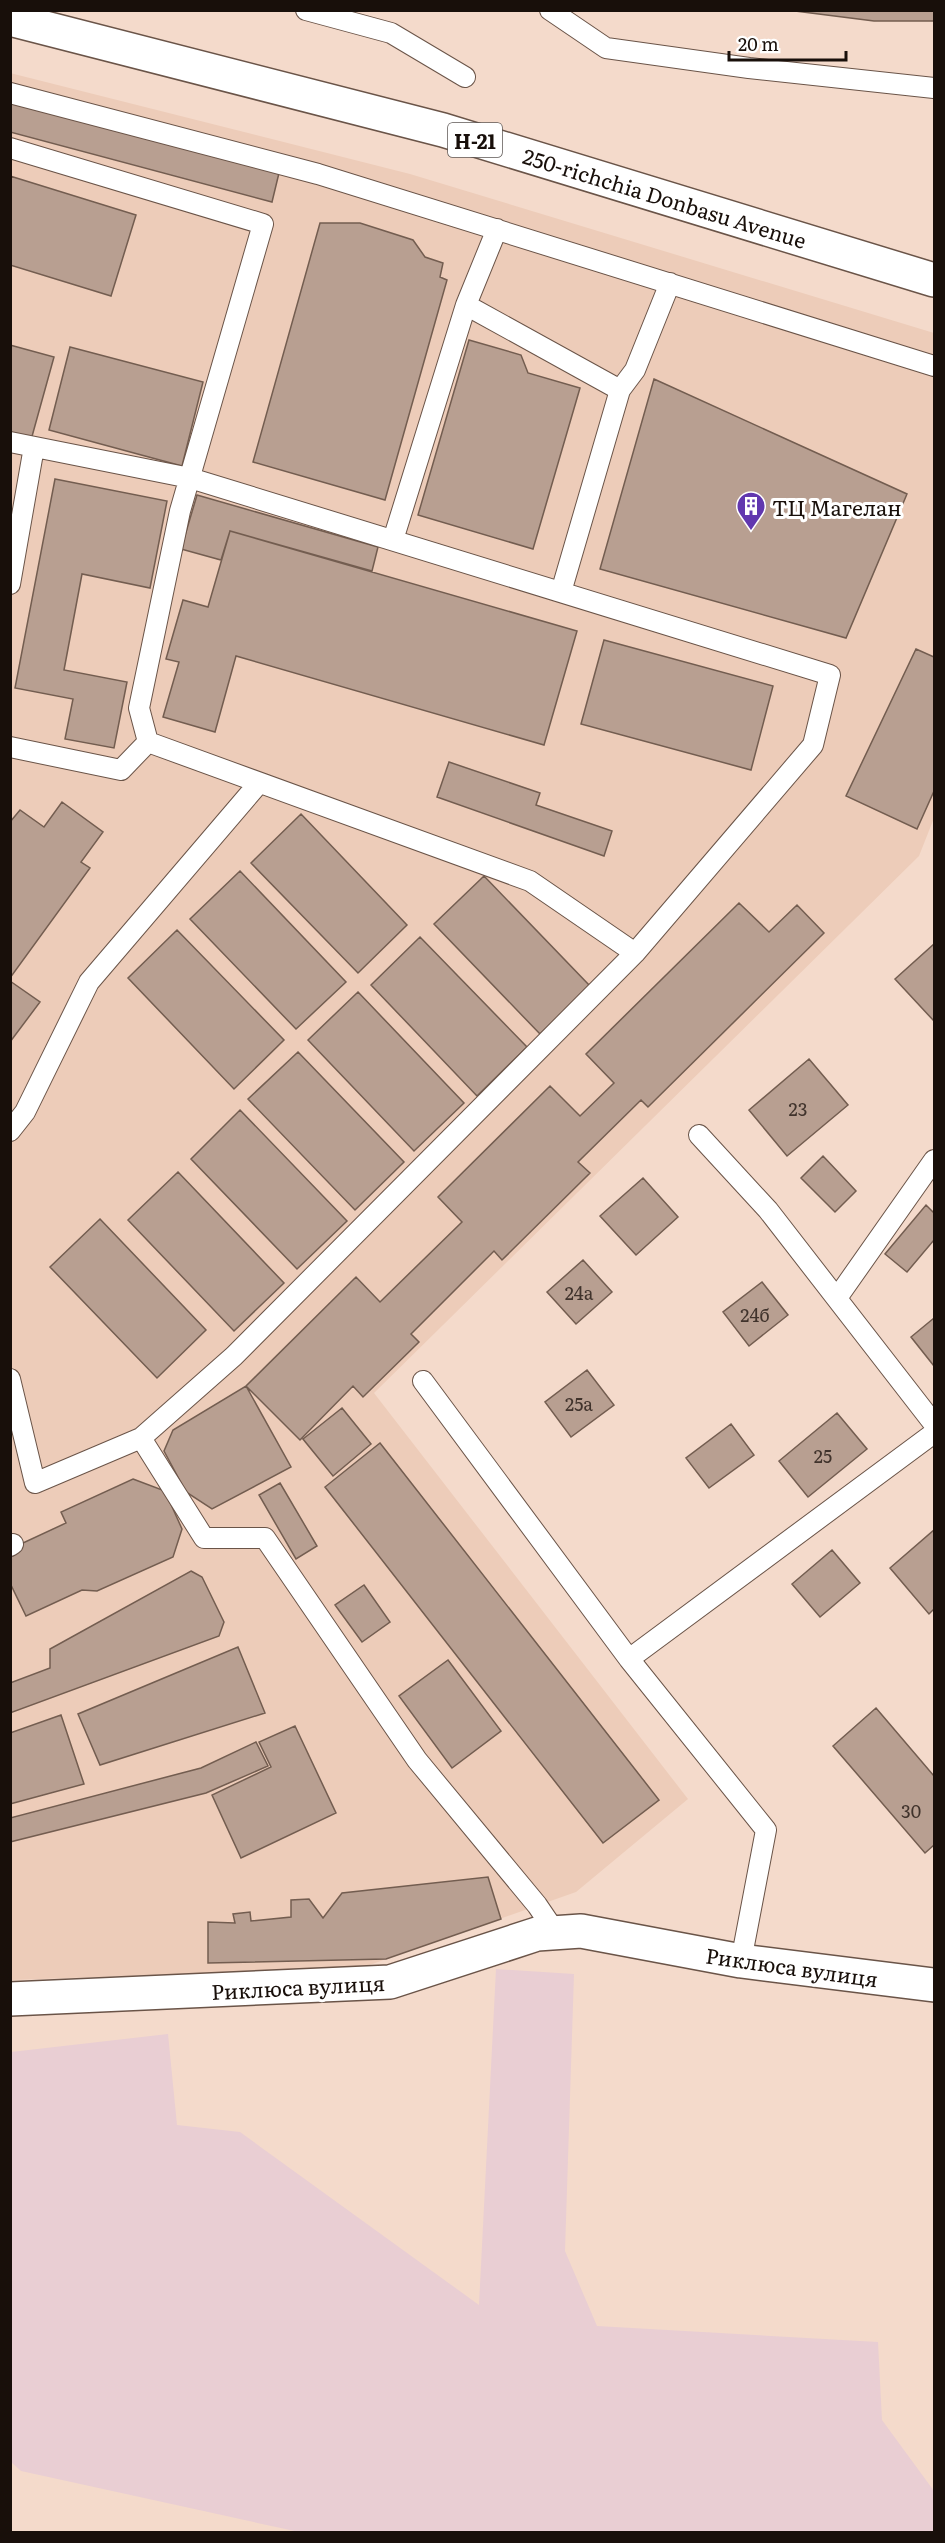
<svg xmlns="http://www.w3.org/2000/svg" width="945" height="2543" viewBox="0 0 945 2543" font-family="Literata,serif">
  <style>
    .built { fill: #edccb9 }
    .industrial { fill: #e9ced3 }
    .building { fill: #b89f91; stroke: #735d50; stroke-width: 1.5 }
    .lines { fill: none; stroke-linecap: round; stroke-linejoin: round }
    .lane-casing { stroke: #6a5448; stroke-width: 22 }
    .street-casing { stroke: #6a5448; stroke-width: 36 }
    .primary-casing { stroke: #6a5448; stroke-width: 36 }
    .lane { stroke: #fff; stroke-width: 20 }
    .street { stroke: #fff; stroke-width: 33 }
    .primary { stroke: #fff; stroke-width: 33 }
    .labels { text-anchor: middle; dominant-baseline: central; stroke-width: 6; stroke-linejoin: round; paint-order: stroke }
    .number-label { font-size: 18px; fill: #40332c }
    .shield { fill: #fff; stroke: #5d5754; stroke-width: 1.5 }
    .shield-label { font-size: 20px; font-weight: bold; fill: #180f0a }
    .street-label { font-size: 21px; fill: #180f0a; stroke: #fff }
    .poi-label { font-size: 21px; fill: #180f0a; stroke: #fff; text-anchor: start }
  </style>
  <rect width="100%" height="100%" fill="#f4dacb"/>
  <path class="built" d="M10,73L410,174L934,333V818L919,856L374,1393L688,1799L576,1892L361,1968L11,1980Z"/>
  <path class="industrial" d="M496,1969L574,1974L565,2251L597,2326L878,2342L882,2420L934,2491V2532H299L21,2471L11,2462V2052L168,2034L177,2125L240,2132L479,2305Z"/>
  <path class="building" d="M934,10V21H874L787,10Z
    M10,101L279,173L272,202L10,132Z
    M10,176L136,215L111,296L10,265Z
    M320,223H360L413,240L425,257L443,263L440,277L447,280L385,500L253,462Z
    M469,340L521,355L528,373L580,388L533,549L418,515Z
    M10,345L54,357L31,440L10,434Z
    M70,347L203,382L182,466L49,430Z
    M654,379L907,494L846,638L600,569Z
    M55,479L167,501L150,588L82,574L64,670L127,682L114,748L65,739L73,699L15,688Z
    M197,495L378,547L372,571L230,531L221,560L181,549Z
    M230,531L577,631L544,745L236,656L215,732L163,717L179,662L166,659L183,600L208,607Z
    M604,640L773,686L751,770L581,724Z
    M916,649L934,657V791L917,829L846,796Z
    M449,762L540,793L536,805L612,831L604,856L437,797Z
    M62,802L103,832L81,862L90,868L10,978V822L20,810L44,827Z
    M301,814L407,925L358,973L251,863Z
    M240,871L346,982L296,1029L190,919Z
    M484,876L590,986L540,1034L434,924Z
    M739,903L769,932L797,905L824,933L648,1107L641,1100L578,1162L590,1173L502,1260L494,1251L411,1334L419,1342L363,1397L353,1386L300,1440L246,1386L356,1277L380,1302L462,1222L438,1197L550,1086L580,1116L614,1083L586,1054Z
    M177,930L284,1040L234,1089L128,978Z
    M420,937L527,1047L477,1096L371,985Z
    M934,944V1019L933,1020L895,979Z
    M10,981L40,1002L10,1042Z
    M358,992L464,1103L414,1151L308,1040Z
    M298,1052L404,1162L355,1210L248,1099Z
    M809,1059L848,1105L787,1156L749,1110Z
    M240,1110L347,1221L297,1269L191,1159Z
    M823,1156L856,1191L835,1212L801,1178Z
    M178,1172L284,1283L234,1331L128,1220Z
    M643,1178L678,1217L636,1255L600,1216Z
    M926,1205L934,1213V1240L907,1272L885,1254Z
    M100,1219L206,1330L157,1378L50,1267Z
    M583,1260L612,1292L576,1324L547,1292Z
    M762,1282L788,1315L749,1346L723,1312Z
    M934,1318V1366L911,1337Z
    M587,1370L614,1405L571,1437L545,1402Z
    M246,1386L291,1467L212,1509L186,1492L164,1451L173,1430Z
    M342,1408L371,1444L333,1476L303,1439Z
    M837,1413L867,1449L808,1497L779,1461Z
    M731,1424L754,1455L709,1488L686,1458Z
    M380,1443L659,1800L603,1843L325,1487Z
    M133,1479L165,1491L182,1529L173,1557L97,1591L82,1590L26,1616L10,1583V1549L66,1523L61,1512Z
    M280,1483L317,1546L296,1559L259,1495Z
    M934,1530V1609L929,1614L890,1568Z
    M832,1550L860,1583L820,1617L792,1584Z
    M191,1571L202,1577L224,1622L219,1636L10,1713V1683L50,1668V1649Z
    M364,1585L390,1622L362,1642L335,1605Z
    M238,1647L265,1713L100,1765L78,1714Z
    M448,1660L501,1731L452,1768L399,1696Z
    M876,1708L934,1776V1845L925,1853L833,1746Z
    M61,1715L84,1784L10,1804V1733Z
    M295,1726L336,1813L241,1858L212,1795L271,1767L259,1742Z
    M256,1742L268,1766L206,1793L10,1842V1818L201,1768Z
    M488,1877L501,1919L386,1959L208,1963V1922L235,1923L233,1914L250,1912L251,1921L291,1917V1900L309,1899L323,1918L342,1893Z"/>
  <g class="lines">
    <g class="lane-casing">
      <path id="lane" d="M306,10L391,33L465,77
        M550,10L606,48L749,68L934,88
        M10,93L318,174L934,366
        M10,148L263,224L180,511L139,708L148,742L530,881L635,953L234,1356L141,1438L204,1538H265L417,1760L537,1905L556,1933
        M466,305L497,229
        M620,390L635,370L670,283
        M10,442L190,478L830,675L813,745L635,953
        M393,540L466,305L620,390L561,592
        M10,584L34,447
        M10,747L121,770L148,742
        M10,1131L25,1112L89,982L259,783
        M699,1135L768,1210L934,1424
        M837,1298L934,1160
        M10,1379L35,1483L141,1438
        M423,1381L629,1659L766,1830L741,1961
        M10,1546L13,1544
        M629,1659L934,1433"/>
    </g>
    <g class="street-casing">
      <path id="street" d="M10,1999L390,1982L537,1934L581,1931L741,1961L934,1985"/>
    </g>
    <g class="primary-casing">
      <path id="primary" d="M10,19L443,130L934,280"/>
    </g>
    <use href="#lane" class="lane"/>
    <use href="#street" class="street"/>
    <use href="#primary" class="primary"/>
  </g>
  <defs>
    <g id="building-pin" transform="scale(1.5)"><path d="M0 17L-7.5 6A9.5 9.5 0 1 1 7.5 6Z" fill="#6137af" stroke="#fff"/><path d="M-4-6H4V6H1V3H-1V6H-4ZM-2.5-4.3h1.7v1.8h-1.7ZM.8-4.3h1.7v1.8H.8ZM-2.5-1h1.7V.8h-1.7ZM.8-1h1.7V.8H.8Z" fill="#fff"/></g>
  </defs>
  <g fill-rule="evenodd">
    <use href="#building-pin" x="751" y="506"/>
  </g>
  <g class="labels">
    <g class="number-label">
      <text x="798" y="1108">23</text>
      <text x="579" y="1292">24а</text>
      <text x="755" y="1314">24б</text>
      <text x="579" y="1403">25а</text>
      <text x="823" y="1455">25</text>
      <text x="911" y="1810">30</text>
    </g>
    <rect class="shield" x="448" y="123" width="54" height="34" rx="4.5"/>
    <g class="shield-label">
      <text x="475" y="140">Н-21</text>
    </g>
    <g class="street-label">
      <text transform="translate(665 197) rotate(17)">250-richchia Donbasu Avenue</text>
      <text transform="translate(792 1966) rotate(8)">Риклюса вулиця</text>
      <text transform="translate(298 1986) rotate(-3)">Риклюса вулиця</text>
    </g>
    <g class="poi-label">
      <text x="772" y="506">ТЦ Магелан</text>
    </g>
  </g>
  <rect width="945" height="2543" fill="none" stroke="#180f0a" stroke-width="24"/>
  <path d="M729 51v9h117v-9" fill="none" stroke="#180f0a" stroke-width="3"/>
  <text x="738" y="51" font-size="18" fill="#180f0a" stroke="#ffffff" stroke-width="4.5" paint-order="stroke">20 m</text>
</svg>
